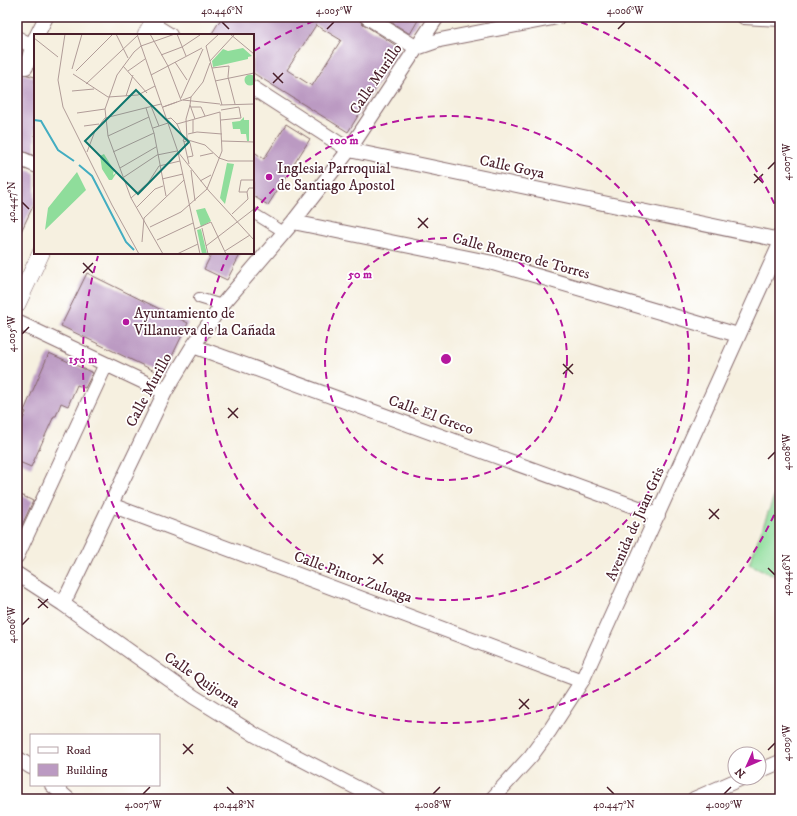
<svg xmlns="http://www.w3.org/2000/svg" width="797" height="816" viewBox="0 0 797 816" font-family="'IM FELL DW Pica',serif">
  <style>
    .green { fill: #8fdd9b; stroke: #6c7e63 }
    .building { fill: #bb9ac2; fill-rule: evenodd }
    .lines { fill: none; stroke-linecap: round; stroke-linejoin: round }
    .pedestrian-casing { stroke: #86686a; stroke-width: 12 }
    .minor-casing { stroke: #86686a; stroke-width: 16 }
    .tertiary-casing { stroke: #86686a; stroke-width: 18 }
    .pedestrian { stroke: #fff; stroke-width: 10 }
    .minor { stroke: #fff; stroke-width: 14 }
    .tertiary { stroke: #fff; stroke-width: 17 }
    .ticks { fill: none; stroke: #4a1f2b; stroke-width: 1.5 }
    .ring { fill: none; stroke: #b5179e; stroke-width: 2; stroke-dasharray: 7 5 }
    .poi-dot { fill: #b5179e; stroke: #fff; stroke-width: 1.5 }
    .labels { text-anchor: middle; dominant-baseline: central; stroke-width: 3.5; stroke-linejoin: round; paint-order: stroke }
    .street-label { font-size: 15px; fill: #4a1f2b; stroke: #fff }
    .poi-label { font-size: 15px; fill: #4a1f2b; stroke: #fff; text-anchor: start }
    .inset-river { fill: none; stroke: #43adc1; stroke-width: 2 }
    .inset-road { fill: none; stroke: #b19c98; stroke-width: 1 }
    .view { fill: #0f766e; fill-opacity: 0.15; stroke: #0f766e; stroke-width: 2 }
    .inset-edge { fill: none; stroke: #4a1f2b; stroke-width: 2 }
    .centre { fill: #b5179e; stroke: #fff; stroke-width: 2 }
    .ring-label { font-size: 12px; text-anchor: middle; font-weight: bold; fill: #b5179e; stroke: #fff; stroke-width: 3.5; stroke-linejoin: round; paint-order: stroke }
    .neatline { fill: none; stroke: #4a1f2b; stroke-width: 1.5 }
    .ticks-label { font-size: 10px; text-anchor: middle; fill: #4a1f2b }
  </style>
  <rect width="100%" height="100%" fill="#fff"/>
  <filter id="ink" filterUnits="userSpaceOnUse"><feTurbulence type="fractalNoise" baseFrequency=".025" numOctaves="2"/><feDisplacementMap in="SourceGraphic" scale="8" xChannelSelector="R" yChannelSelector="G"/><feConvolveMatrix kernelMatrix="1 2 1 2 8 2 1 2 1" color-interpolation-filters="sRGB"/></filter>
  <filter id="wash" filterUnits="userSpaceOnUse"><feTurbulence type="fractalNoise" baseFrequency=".012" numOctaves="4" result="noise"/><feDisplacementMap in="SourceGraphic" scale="16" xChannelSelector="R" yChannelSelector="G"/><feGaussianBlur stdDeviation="0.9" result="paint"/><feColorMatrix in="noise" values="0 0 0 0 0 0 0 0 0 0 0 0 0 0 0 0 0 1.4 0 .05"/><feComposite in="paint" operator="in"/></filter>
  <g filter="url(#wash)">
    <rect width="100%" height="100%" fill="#f6f0e0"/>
    <path class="green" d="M780,480V578L749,564Z"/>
    <g id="blocks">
      <path class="building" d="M222,17H359L360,21L363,24L400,48L348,132L253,73V35H211ZM316,25L341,40L312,86L287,70Z
        M383,17H420L410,34Z
        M17,72L35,77V156L17,149Z
        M286,124L310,139L268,205L253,196V151L264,159Z
        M17,166L35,173V202L17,240Z
        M212,253H241L227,280L204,269Z
        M87,273L188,323L163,375L61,326Z
        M49,353L93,373L85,388L77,385L68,406L61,403L56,416H54L31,467L17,461V433L26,412L24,411Z
        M17,493L33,501L17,536Z"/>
    </g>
  </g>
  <g filter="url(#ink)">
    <use href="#blocks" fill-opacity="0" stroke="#86686a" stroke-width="1"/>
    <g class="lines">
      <g class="pedestrian-casing">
        <path id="pedestrian" d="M253,213L284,232
          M199,298L222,305"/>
      </g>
      <g class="minor-casing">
        <path id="minor" d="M367,17L417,48L440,40L558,17
          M744,17L780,19
          M152,24L170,35
          M37,35L46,17
          M17,38L32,46
          M17,63L26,67L35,38
          M253,88L349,150L780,240
          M17,157L35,165
          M293,222L493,263L738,335
          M17,322L165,392
          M193,346L658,515
          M111,505L582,681
          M17,556L106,364
          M17,574L63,604L194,697L257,736L378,799
          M63,604L165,392L193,346L222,305L293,222L349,150L437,17
          M17,758L31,767
          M759,771L780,762
          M52,785L68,799
          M492,799L531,756L550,730L582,681L780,244
          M694,799L742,778"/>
      </g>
      <g class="tertiary-casing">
        <path id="tertiary" d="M146,35L156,17
          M17,304L41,253"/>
      </g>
      <use href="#pedestrian" class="pedestrian"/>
      <use href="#minor" class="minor"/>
      <use href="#tertiary" class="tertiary"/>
    </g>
  </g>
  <path class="ticks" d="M222,22L229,29M327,29L334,22M618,29L625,22M273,73L283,83M273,83L283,73M768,169L775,162M754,174L763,183M754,183L763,174M22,202L29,209M418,218L428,228M418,228L428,218M83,263L93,273M83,273L93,263M22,334L29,327M563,364L573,374M563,374L573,364M228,408L238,418M228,418L238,408M768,459L775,452M709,509L719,519M709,519L719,509M373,554L383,564M373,564L383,554M768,568L775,575M38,599L48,608M38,608L48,599M22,625L29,618M519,699L529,709M519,709L529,699M183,744L193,754M768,750L775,743M183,754L193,744M227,787L234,794M607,787L614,794M143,794L150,787M433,794L440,787M724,794L731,787"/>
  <g class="ring">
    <circle cx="446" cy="359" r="121"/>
    <path d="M254 212A242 242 0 1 1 228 255"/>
    <path d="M779 504A363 363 0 0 1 98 256M254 51A363 363 0 0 1 322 18M570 18A363 363 0 0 1 779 214"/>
  </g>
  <g class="poi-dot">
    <circle cx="269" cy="177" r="4"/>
    <circle cx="126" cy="322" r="4"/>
  </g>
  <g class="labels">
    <g class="street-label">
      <text transform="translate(376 79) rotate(-56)">Calle Murillo</text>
      <text transform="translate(512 167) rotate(12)">Calle Goya</text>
      <text transform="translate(521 256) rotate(15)">Calle Romero de Torres</text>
      <text transform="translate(149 390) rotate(-62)">Calle Murillo</text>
      <text transform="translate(431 415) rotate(20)">Calle El Greco</text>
      <text transform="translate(635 524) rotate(-66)">Avenida de Juan Gris</text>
      <text transform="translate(353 577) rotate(20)">Calle Pintor Zuloaga</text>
      <text transform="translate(202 680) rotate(34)">Calle Quijorna</text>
    </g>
    <g class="poi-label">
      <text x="277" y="168">Inglesia Parroquial<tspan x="277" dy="17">de Santiago Apostol</tspan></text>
      <text x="134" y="313">Ayuntamiento de<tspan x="134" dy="17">Villanueva de la Cañada</tspan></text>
    </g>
  </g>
  <g transform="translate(34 34)">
    <rect width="220" height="220" fill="#f6f0e0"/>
    <path d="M209,14L218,22L214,23V25L179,33L178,27L189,15L194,17ZM210.5 46a5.5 5.5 0 1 1 11 0a5.5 5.5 0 1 1-11 0ZM210,83V86H215V107H213L212,100H207L206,95H199L198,88L206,87ZM70,120L80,136L79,141L83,138L78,146H75L68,135L66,122ZM193,129L200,130L191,170L186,164ZM43,138L52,156L11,196L14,174ZM171,174L177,187L167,193L162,176ZM167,195L173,220H168L163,196Z" fill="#8fdd9b"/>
    <path class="inset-river" d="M0,86L7,87L24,116L40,127M45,131L58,142L92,208L100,216"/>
    <path class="inset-road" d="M31,0L24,46L29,73L78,171L105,220M82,0L94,24M103,0L144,118L166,220M116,0L134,32L147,66M143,0L152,22M196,0L220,20M0,4L24,23M172,12L188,71M172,12L185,0M127,21L148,13L166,1M176,27L201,0M141,28L153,46M89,32L113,59M178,34L195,32L194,43L201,70M38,35L48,0M42,37L79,0M94,37L111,25M39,40L74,63L104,61L121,52M117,41L168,14M181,47L220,39M52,50L103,2M38,57L60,55M92,62L99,41M157,63L156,71L161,85M147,64L169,15M149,66L186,70M186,71L220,70M117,72L125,92M129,73L157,63L169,48L176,29M129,73L143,68M157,73H167L171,82M112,74L120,99L132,162M187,76L205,73M43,79L71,75M133,85L137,84L143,90L150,105M159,86V99M187,86L207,84L205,73M143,90L186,78M50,92L65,90M119,94L134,89M154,100L163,98L188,100M74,102L115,83M153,104L152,85L156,71M153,104L154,106L150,108L149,106ZM154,106L171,111L185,124L194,127H220M188,107L220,108M150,108L155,130M53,118L61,97L71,84L127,70M79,118L120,99M144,118L175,157L220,206M166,122L179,119M154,123L159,122L156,109M86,134L122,113M157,136L161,167M90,143L123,121L143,117M128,145L149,140M220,146H207L205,158H213L215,154H220M166,147L177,141M97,164L114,149L125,132L146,127M102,174L121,155L129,152M198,180L214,165L213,158M116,193L147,178L173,155L188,117L186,78M168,194L174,220M161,195L177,188L192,220M123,206L159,189M108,208L110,184L150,146M172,212L220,175M191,217L216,201M129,220L97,164L74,102L71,75L83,41L100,18L107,12L141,0M143,220L164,210"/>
    <path class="view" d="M102,56L155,108L104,160L51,107Z"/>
    <rect width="220" height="220" class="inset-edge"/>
  </g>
  <circle cx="446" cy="359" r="6" class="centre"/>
  <g class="ring-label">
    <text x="344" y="144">100 m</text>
    <text x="360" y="278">50 m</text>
    <text x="83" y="363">150 m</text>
  </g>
  <rect width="797" height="816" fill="none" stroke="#fff" stroke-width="44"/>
  <rect x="30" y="734" width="130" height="52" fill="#ffffff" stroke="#b7a5aa"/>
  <rect x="38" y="747" width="20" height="6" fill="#ffffff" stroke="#b7a5aa"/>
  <text x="66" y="754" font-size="12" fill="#4a1f2b">Road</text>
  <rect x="38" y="764" width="20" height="12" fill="#bb9ac2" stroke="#b7a5aa"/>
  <text x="66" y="774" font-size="12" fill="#4a1f2b">Building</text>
  <g transform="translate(747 766) rotate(225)"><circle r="19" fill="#ffffff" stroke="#b7a5aa"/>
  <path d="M0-3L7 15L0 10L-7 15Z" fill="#b5179e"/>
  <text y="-6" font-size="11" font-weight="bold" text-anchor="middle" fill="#4a1f2b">N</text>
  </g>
  <rect x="22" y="22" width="753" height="772" class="neatline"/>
  <g class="ticks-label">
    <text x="222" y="14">40.446°N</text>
    <text x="334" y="14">4.005°W</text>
    <text x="625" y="14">4.006°W</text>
    <text transform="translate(786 162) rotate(-90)" y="4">4.007°W</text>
    <text transform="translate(11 202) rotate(-90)" y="4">40.447°N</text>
    <text transform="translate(11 334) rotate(-90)" y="4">4.005°W</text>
    <text transform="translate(786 452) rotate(-90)" y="4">4.008°W</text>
    <text transform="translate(786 575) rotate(-90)" y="4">40.446°N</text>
    <text transform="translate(11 625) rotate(-90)" y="4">4.006°W</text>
    <text transform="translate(786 743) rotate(-90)" y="4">4.009°W</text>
    <text x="143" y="808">4.007°W</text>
    <text x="234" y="808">40.448°N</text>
    <text x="433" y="808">4.008°W</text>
    <text x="614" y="808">40.447°N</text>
    <text x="724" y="808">4.009°W</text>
  </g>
</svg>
